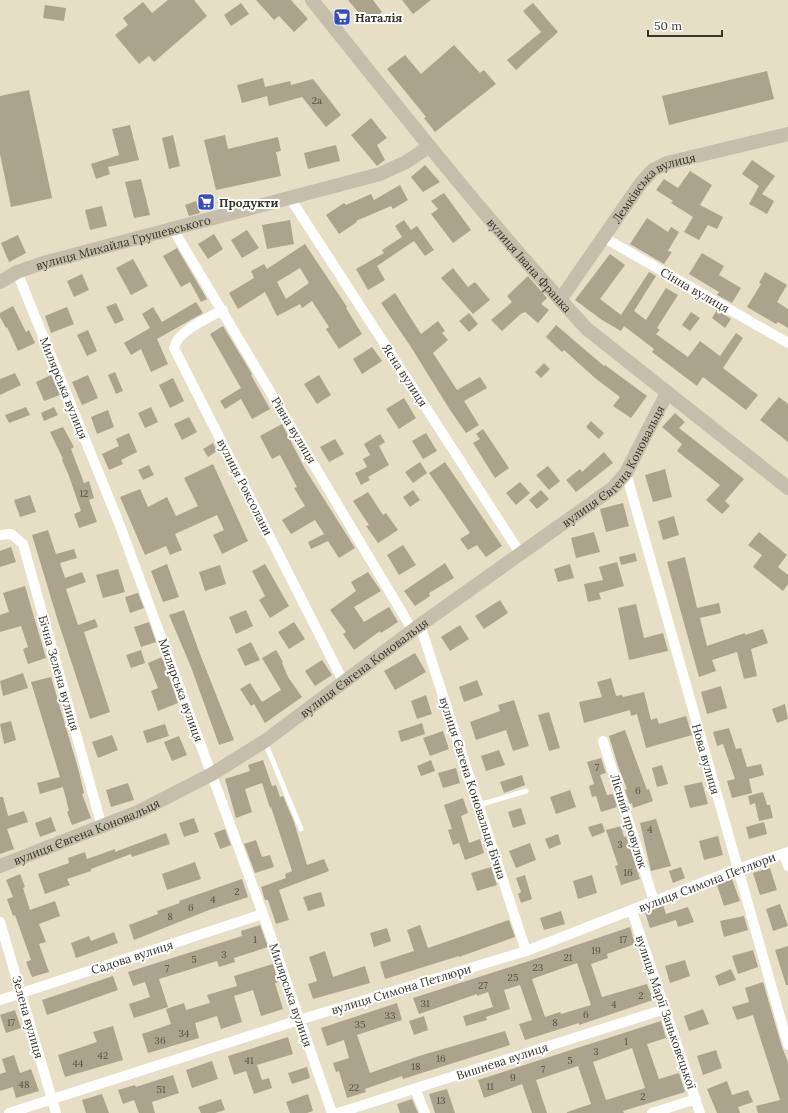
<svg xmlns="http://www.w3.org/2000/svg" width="788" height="1113" viewBox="0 0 788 1113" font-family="Lora,serif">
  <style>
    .building { fill: #aca38c; fill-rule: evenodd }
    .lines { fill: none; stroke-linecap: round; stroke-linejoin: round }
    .lane { stroke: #fff; stroke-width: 5 }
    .street { stroke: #fff; stroke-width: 10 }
    .secondary { stroke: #c5beaa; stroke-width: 14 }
    .labels { text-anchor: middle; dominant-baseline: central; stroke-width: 4; stroke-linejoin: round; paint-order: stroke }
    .number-label { font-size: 10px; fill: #555043 }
    .poi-label { font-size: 12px; font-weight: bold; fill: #38352b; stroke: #fff; text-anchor: start }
    .street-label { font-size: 12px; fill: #38352b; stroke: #fff }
  </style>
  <rect width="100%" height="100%" fill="#e7dec6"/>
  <path class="building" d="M168,0H194L207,16L154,62L149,56L139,64L115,35L128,25L123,18L143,2L152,13Z
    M256,0H291L308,19L294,32L279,16L274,20Z
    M348,0H373L382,12L368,24Z
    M402,0H431L413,14Z
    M241,3L249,14L231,26L224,15Z
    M533,3L558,32L516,70L507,60L541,32L523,11Z
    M45,5L66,8L64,21L43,18Z
    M454,45L480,73L484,70L496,84L435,132L424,118L426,117L387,69L405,55L421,74Z
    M767,71L774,99L669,125L662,96Z
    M263,78L265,87L290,81L291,85L313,79L341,115L326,127L302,97L269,106L267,96L242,103L237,85Z
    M29,90L52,198L11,207L0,154V96Z
    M371,118L387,138L377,145L385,160L377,166L351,135Z
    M130,125L139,160L108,167L110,174L96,179L91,164L119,155L112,129Z
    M173,135L180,166L169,169L162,138Z
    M225,135L228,149L278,137L281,151L276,152L281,176L216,190L204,140Z
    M336,145L340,161L308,169L304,153Z
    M752,160L775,176L762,194L774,201L767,214L749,204L759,186L742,174Z
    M425,165L440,182L423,192L411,177Z
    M690,171L712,185L700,205L723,217L717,229L708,225L699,240L684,232L693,217L671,203L673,201L656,190L664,179L678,188Z
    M141,179L150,215L134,218L125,182Z
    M400,185L408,200L393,209L391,206L356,221L357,222L339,234L326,215L344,203L346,205L371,194L374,200Z
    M444,193L471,230L453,243L431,214L438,209L431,201Z
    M196,201L200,213L189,216L185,205Z
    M102,206L107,226L90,230L85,210Z
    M647,218L668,232L671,227L679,232L668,251L672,252L664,264L630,244Z
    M290,220L294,244L267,249L262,225Z
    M404,220L411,230L417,226L434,250L425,256L414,241L377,266L385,280L368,290L356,269L384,253L382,250L402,237L395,226Z
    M247,230L259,248L242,258L231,240Z
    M214,234L223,249L208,259L198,244Z
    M18,235L26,253L9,262L1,243Z
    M305,244L347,307L346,308L362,334L339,349L326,329L329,327L312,301L302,308L300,304L277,316L265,292L238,309L229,293L254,278L251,271L264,264L267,269ZM300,268L309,283L286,299L277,282Z
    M177,248L207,299L201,302L190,282L181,287L163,256Z
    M702,253L724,266L719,275L741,288L732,303L717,295L719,292L689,274Z
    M610,254L625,265L600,299L621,315L649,272L656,276L634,311L646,320L666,288L678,295L657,328L660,330L656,334L688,357L700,341L720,356L736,333L743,338L723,368L758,395L746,410L703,377L697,386L652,352L654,349L624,326L621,331L602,320L575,300Z
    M133,259L148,286L131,295L116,268Z
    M453,268L468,287L475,282L490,300L473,314L441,278Z
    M765,272L787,285L777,302L788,309V328L778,322L776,324L747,307L761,284L759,283Z
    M82,274L89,290L74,297L67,281Z
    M528,276L547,298L541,304L549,310L538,323L525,312L522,313L502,331L491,320L512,302L507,296Z
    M395,293L421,334L438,321L445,331L442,333L448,340L433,353L457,390L480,377L487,388L464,401L479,425L466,433L450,410L411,347L381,303Z
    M196,302L203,313L157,339L168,364L151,372L141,349L131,355L124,343L150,328L142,314L153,307L162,322Z
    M116,303L124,320L115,324L106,307Z
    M13,306L26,332L29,330L35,343L18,351L7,327L6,328L0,317V313Z
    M67,307L74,324L51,333L45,316Z
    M717,310L731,319L725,328L712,318Z
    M691,312L700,318L690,331L682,325Z
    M469,313L478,324L469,332L459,321Z
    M556,325L604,366L605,365L647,396L631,418L613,406L620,397L595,378L564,350L562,352L546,337Z
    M223,326L252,374L251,375L270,409L252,419L241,399L225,409L220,401L241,388L210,334Z
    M88,330L97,351L87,356L77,335Z
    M372,347L382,361L362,374L353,359Z
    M544,363L550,369L541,378L535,372Z
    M115,372L123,391L116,394L108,375Z
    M15,373L21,385L0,395V379Z
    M51,375L60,395L44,401L36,382Z
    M88,375L98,398L82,405L72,382Z
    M319,375L331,395L317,404L304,384Z
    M173,378L184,401L170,408L159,385Z
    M779,397L788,404V442L760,420Z
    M404,398L416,418L399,429L386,409Z
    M26,407L30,415L9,423L5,415Z
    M54,407L58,415L44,421L41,413Z
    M151,407L158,422L145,428L138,413Z
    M108,410L114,427L97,434L91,417Z
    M675,413L685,422L679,428L744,479L725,501L730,506L722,514L706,500L720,485L677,451L682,444L662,427Z
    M189,417L197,432L182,440L174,424Z
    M591,421L604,433L599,439L586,427Z
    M282,424L305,469L355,548L339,558L328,541L311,549L308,542L324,534L315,520L291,534L282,520L305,506L294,488L297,487L280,455L272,459L260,436Z
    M63,427L74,447L71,449L84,483L89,481L94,498L89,500L97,522L79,528L74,514L81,511L69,476L62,460L63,459L50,432Z
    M483,429L509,468L495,478L473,443L480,439L476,434Z
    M129,433L137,452L121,460L123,464L109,470L102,454L119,446L116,439Z
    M426,433L437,451L423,459L412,441Z
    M380,434L385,442L379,446L389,465L368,477L370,480L361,485L355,473L367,467L363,459L370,455L364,444Z
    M335,439L344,454L329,462L320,447Z
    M213,443L217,451L208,457L203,449Z
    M604,452L613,463L576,492L566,480L580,469L582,472Z
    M420,462L427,473L413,483L405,472Z
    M445,462L502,546L486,557L477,545L468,550L460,539L470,533L429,473Z
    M213,464L248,541L222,554L213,535L224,530L217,515L175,534L182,550L170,555L166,546L145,555L120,497L140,489L148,507L167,497L176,516L198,506L184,478Z
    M149,465L154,475L143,480L138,470Z
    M548,466L560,481L549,490L536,475Z
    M665,469L672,497L653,502L645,475Z
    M520,482L530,493L516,505L506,493Z
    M413,490L420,500L410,507L403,497Z
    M541,490L549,499L537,509L529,500Z
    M368,492L383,515L386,513L398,530L378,543L366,526L369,525L353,501Z
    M30,495L36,512L20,517L14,500Z
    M623,503L629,526L606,532L600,509Z
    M674,516L679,535L663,540L658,521Z
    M48,530L56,554L74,549L77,558L60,563L65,578L82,572L86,582L66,589L78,625L95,619L98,627L84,632L110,712L90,719L57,618L32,535Z
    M594,532L600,552L576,558L571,538Z
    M759,532L787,555L778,567L788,575V584L783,591L753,567L762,555L748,545Z
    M403,545L416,565L399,575L387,555Z
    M11,547L16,562L0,567V551Z
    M635,553L637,561L621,565L619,557Z
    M685,557L697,608L719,603L721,613L700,618L707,646L745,633V635L763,629L768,643L751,649L757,676L744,679L737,652L712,660L716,671L699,677L667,562Z
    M617,562L624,586L599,593L601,599L588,602L584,584L603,580L599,567Z
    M445,563L454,578L429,593L430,596L415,606L404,591Z
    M167,564L179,597L163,602L151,571Z
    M265,564L289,606L270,618L259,600L265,596L252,571Z
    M570,564L574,578L558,582L554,569Z
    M220,565L226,584L205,591L199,572Z
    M118,569L125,592L103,598L96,575Z
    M368,572L381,591L354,607L364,622L389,607L398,622L381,633L380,631L354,650L343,634L346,632L330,610L356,591L351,582Z
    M25,586L46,658L28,664L23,649L28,647L21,626L0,632V615L9,612L3,593Z
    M138,593L144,608L130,613L125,597Z
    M500,600L508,613L484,629L475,616Z
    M636,604L644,638L663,633L668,651L629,660L618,608Z
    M184,610L200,654L234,740L219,745L191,667L169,615Z
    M246,610L253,626L236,634L229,617Z
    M149,622L156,642L141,647L134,627Z
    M294,622L305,639L289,649L278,632Z
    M460,625L469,639L450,651L441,637Z
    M251,642L260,660L245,666L237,649Z
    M141,650L145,663L131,668L126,655Z
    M276,650L283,662L282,663L288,677L302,697L265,723L254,704L251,706L240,689L250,683L262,702L281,690L262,658Z
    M415,653L426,672L395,690L384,671Z
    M162,657L178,703L158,711L151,691L158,688L148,663Z
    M322,660L332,675L315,686L305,671Z
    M23,673L28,688L3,696L0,681Z
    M51,677L78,768L84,793L82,794L91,818L72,825L67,812L69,811L63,787L40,794L37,783L60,777L31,682Z
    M611,678L616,696L622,695L623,697L644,692L651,720L657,718L659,724L686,716L692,735L646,748L637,714L631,716L630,710L584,723L579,702L602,697L597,682Z
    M477,680L483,695L464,702L459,687Z
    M721,686L727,708L707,714L701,692Z
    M426,695L432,714L417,719L411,701Z
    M514,700L529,746L513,751L506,730L476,740L470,722L500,711L498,705Z
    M785,704L788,719L777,723L772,709Z
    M549,712L560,748L549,751L538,715Z
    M11,721L16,740L4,744L0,724Z
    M422,723L425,734L401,742L398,731Z
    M165,724L169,736L147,743L143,731Z
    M729,728L736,749L741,748L747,767L761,764L764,775L749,779L752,793L732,798L727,781L735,779L723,744L717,746L713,732Z
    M625,730L647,790L649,789L653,801L633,808L632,803L630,804L625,790L627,789L619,769L609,736Z
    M443,731L449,749L430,756L423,738Z
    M112,735L118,750L98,758L92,742Z
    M179,736L187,755L172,761L164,742Z
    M499,750L505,765L486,771L481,756Z
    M601,758L606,773L600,775L607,795L613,794L617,807L601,812L596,796L592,797L589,786L594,784L587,762Z
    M263,760L272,786L276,785L280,797L283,796L294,822L307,865L324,859L329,871L279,890L289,920L276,924L268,900H265L261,887L286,878L285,874L292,871L271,807L270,808L262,783L245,789L252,812L236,818L225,779L250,771L248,765Z
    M431,760L435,771L421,776L417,766Z
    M662,765L668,784L657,787L652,768Z
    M456,768L460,783L443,788L438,773Z
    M522,775L525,785L504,793L500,782Z
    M702,782L708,804L690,808L684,786Z
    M128,783L134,800L111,807L106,790Z
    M570,790L576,807L556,814L550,797Z
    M763,792L767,805H770L773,818L759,821L755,803L750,805L748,796Z
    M0,797H3L8,816L24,811L28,822L7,829L14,849L0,854Z
    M463,798L468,813L461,816L469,843L480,839L484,853L465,860L459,843L453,845L448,830L452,829L444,805Z
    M521,808L526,824L513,828L508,812Z
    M51,817L56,831L40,837L35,823Z
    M194,818L199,832L184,837L179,823Z
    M656,819L671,866L651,871L640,823Z
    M764,822L767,834L749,839L746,827Z
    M602,823L605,832L592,837L588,827Z
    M621,826L624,837L626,836L640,879L621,885L615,866L618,865L606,830Z
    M225,829L231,845L220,849L214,833Z
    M166,833L170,844L132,857L131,854L91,869V871L67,879L70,885L45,894L38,874L69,863L68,858L85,852L87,859L115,849V852Z
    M558,834L561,844L549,849L545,839Z
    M718,836L723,855L704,860L699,841Z
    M256,840L262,857L270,855L274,867L255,873L244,844Z
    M530,843L536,860L516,868L509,851Z
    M195,862L201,879L167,890L162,874Z
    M491,867L497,885L477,891L471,873Z
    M681,867L685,878L673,883L669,871Z
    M770,868L777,890L760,895L753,873Z
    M20,874L25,887L23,888L30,910L55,901L60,916L39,924L46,942L39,944L49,972L32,977L26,962L31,960L15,915L13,916L7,899L13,897L6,880Z
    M525,875L532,899L521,903L518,894L521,892L516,878Z
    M592,875L597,893L578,899L573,881Z
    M242,879L248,897L209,910L134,940L129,925L158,914L157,911L180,903L179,901Z
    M732,879L740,901L724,906L717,885Z
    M321,892L325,906L308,911L303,897Z
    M780,904L788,926L773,931L766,909Z
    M663,905L666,914L688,907L694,922L678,927L676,920L650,928L645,912Z
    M561,911L565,924L544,930L540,918Z
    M744,916L748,930L724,937L720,921Z
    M509,920L515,937L459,957V956L385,979L380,962L414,951L407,930L420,925L428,948Z
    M260,925L268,947L234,958L235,962L219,967L217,961L159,979L168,1007L134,1018L129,1004L150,997L145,982L133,986L128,972L242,936L241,931Z
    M630,927L635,944L607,954L608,958L591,964L602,997L647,984L653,1000L579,1025V1023L525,1040L519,1024L532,1020L520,985L504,990L510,1009L486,1017L487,1020L466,1026L463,1016L493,1007L488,992L477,996V994L419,1014L413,998L526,962ZM577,963L591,1005L561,1014L560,1012L545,1017L532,979Z
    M387,928L391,941L374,947L370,933Z
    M114,932L118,943L76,958L71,943L89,936L91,941Z
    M788,946V985H786L775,950Z
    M753,950L758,967L738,974L732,956Z
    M325,951L333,977L365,966L370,983L313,999L308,984L317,981L309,957Z
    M685,960L690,976L670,983L665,966Z
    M273,964L278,982L275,983L283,1009L261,1016L253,990L234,996L242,1022L221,1029L217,1016L195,1023L199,1038L148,1053L142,1034L171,1024L166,1009L184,1003L186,1010L210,1003L207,995L237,986L234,976Z
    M731,969L736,980L719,986L715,976Z
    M113,976L118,990L47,1015L42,1000Z
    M763,982L782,1047L788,1062V1113H758L756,1106L780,1100L753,1015L737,1020L732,1007L749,1002L745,988Z
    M397,1003L402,1020L357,1035L370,1073L419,1056L505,1031L510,1045L403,1079L402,1076L365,1089L366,1092L347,1098L339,1071L336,1072L333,1063L349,1058L344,1040L327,1046L321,1028Z
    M703,1009L709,1024L689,1031L684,1016Z
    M15,1010L21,1028L6,1033L0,1015Z
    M424,1016L428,1030L414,1035L409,1021Z
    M661,1021L666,1038L647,1044L659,1079L679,1073L685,1092L623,1111L624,1113H567V1112L591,1104L578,1066L536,1080L547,1113H532L522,1084L484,1098L478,1080ZM632,1048L645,1088L606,1100L593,1062Z
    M113,1026L123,1060L65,1077L58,1055L97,1042L93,1032Z
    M288,1037L293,1054L257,1065L262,1080L269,1078L272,1088L254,1094L246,1071L234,1075L228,1056Z
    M716,1050L722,1068L703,1075L697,1056Z
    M14,1055L20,1073L31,1069L39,1091L16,1098L13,1087L0,1091V1074L6,1072L2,1059Z
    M212,1061L218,1079L192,1088L186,1070Z
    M307,1067L310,1078L292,1084L288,1073Z
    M173,1075L179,1093L152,1102L155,1113H139L134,1100L123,1104L118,1090L135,1085L136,1087Z
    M727,1081L732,1095L748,1090L753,1102L738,1107L740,1113H717L707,1089Z
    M447,1089L455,1113H435L429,1094Z
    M102,1094L109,1113H86L82,1100Z
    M308,1094L313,1111L307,1113H290L286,1102Z
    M221,1099L225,1110L215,1113H201L198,1107Z
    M412,1099L418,1113H400L397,1104Z"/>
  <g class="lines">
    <path class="lane" d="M265,742L301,829
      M479,805L526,791"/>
    <path class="street" d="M290,198L520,553
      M173,229L413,631
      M603,237L788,343
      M17,272L119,523L263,914L332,1113
      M223,310C208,318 177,331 174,348L344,683
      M626,473L788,1045
      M0,535L11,534L23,544L102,827
      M420,625L526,951
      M603,741L654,901
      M784,853L788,866
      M632,911L700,1113
      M0,922L56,1113
      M0,1000L263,914
      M415,1089L425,1113
      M9,1113L299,1020L526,951L737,869L788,852
      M338,1113L665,1009
      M652,1113L696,1099"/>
    <g class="secondary">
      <path id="s1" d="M312,0C401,111 489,224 587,329L788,488"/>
      <path id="s2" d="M0,282L17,272L43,263L380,174L406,162L429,147"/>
      <path id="s3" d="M560,300L641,183L653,170L667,163L788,134"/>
      <path id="s4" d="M0,866L138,812L212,774L265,741L420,625L613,488L626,473L667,393"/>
    </g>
  </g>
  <defs>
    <g id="supermarket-square" transform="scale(0.9)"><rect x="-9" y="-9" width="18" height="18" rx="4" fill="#354cbe" stroke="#fff"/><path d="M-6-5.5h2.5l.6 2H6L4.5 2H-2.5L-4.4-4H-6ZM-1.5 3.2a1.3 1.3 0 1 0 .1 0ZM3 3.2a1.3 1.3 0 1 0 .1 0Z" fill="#fff"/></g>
  </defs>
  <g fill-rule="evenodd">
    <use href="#supermarket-square" x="342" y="17"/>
    <use href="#supermarket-square" x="206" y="202"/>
  </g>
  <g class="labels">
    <g class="number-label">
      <text x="317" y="100">2а</text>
      <text x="84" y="493">12</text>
      <text x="597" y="767">7</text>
      <text x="638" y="790">6</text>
      <text x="650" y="829">4</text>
      <text x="620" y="844">3</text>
      <text x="628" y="872">16</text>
      <text x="237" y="891">2</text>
      <text x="213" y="899">4</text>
      <text x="191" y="907">6</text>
      <text x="170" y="916">8</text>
      <text x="255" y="939">1</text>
      <text x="623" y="939">17</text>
      <text x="596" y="950">19</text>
      <text x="224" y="954">3</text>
      <text x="568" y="957">21</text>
      <text x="194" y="959">5</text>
      <text x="538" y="967">23</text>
      <text x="167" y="968">7</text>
      <text x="513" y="977">25</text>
      <text x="483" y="985">27</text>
      <text x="641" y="995">2</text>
      <text x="425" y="1003">31</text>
      <text x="614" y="1004">4</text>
      <text x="586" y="1014">6</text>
      <text x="390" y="1015">33</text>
      <text x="11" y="1022">17</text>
      <text x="555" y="1022">8</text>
      <text x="360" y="1024">35</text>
      <text x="184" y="1033">34</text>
      <text x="160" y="1040">36</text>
      <text x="626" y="1041">1</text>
      <text x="596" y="1051">3</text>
      <text x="103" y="1055">42</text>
      <text x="441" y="1058">16</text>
      <text x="249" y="1060">41</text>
      <text x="570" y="1060">5</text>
      <text x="78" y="1063">44</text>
      <text x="416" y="1066">18</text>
      <text x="543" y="1069">7</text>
      <text x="513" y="1077">9</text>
      <text x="24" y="1084">48</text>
      <text x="490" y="1086">11</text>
      <text x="354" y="1087">22</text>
      <text x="161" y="1089">51</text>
      <text x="643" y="1096">2</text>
      <text x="441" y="1100">13</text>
    </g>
    <g class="poi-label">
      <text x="355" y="17">Наталiя</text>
      <text x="219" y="202">Продукти</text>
    </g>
    <g class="street-label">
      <text stroke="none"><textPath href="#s3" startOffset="150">Лемківська вулиця</textPath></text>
      <text stroke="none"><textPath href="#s2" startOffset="130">вулиця Михайла Грушевського</textPath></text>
      <text stroke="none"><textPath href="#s1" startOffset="343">вулиця Івана Франка</textPath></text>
      <text transform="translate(695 290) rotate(30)">Сінна вулиця</text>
      <text transform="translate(405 375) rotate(57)">Ясна вулиця</text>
      <text transform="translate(64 388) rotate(68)">Милярська вулиця</text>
      <text transform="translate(294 430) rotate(59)">Рівна вулиця</text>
      <text stroke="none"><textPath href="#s4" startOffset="741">вулиця Євгена Коновальця</textPath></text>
      <text transform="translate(245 487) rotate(63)">вулиця Роксолани</text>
      <text stroke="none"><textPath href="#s4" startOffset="417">вулиця Євгена Коновальця</textPath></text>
      <text transform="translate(59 673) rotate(74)">Бічна Зелена вулиця</text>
      <text transform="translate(181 690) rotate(70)">Милярська вулиця</text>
      <text transform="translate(706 759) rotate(74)">Нова вулиця</text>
      <text transform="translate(473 788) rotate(72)">вулиця Євгена Коновальця Бічна</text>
      <text transform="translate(629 821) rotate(73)">Лісний провулок</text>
      <text stroke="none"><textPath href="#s4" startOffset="93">вулиця Євгена Коновальця</textPath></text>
      <text transform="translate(707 882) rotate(-21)">вулиця Симона Петлюри</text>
      <text transform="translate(132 957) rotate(-18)">Садова вулиця</text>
      <text transform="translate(401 989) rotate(-17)">вулиця Симона Петлюри</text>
      <text transform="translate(291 995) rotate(71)">Милярська вулиця</text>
      <text transform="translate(666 1012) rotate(71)">вулиця Марії Заньковецької</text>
      <text transform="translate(28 1017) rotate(74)">Зелена вулиця</text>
      <text transform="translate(502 1061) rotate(-18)">Вишнева вулиця</text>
    </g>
  </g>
  <path d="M648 30v6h74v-6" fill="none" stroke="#38352b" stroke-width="2"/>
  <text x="654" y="30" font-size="12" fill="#38352b" stroke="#ffffff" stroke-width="3" paint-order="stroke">50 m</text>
</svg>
